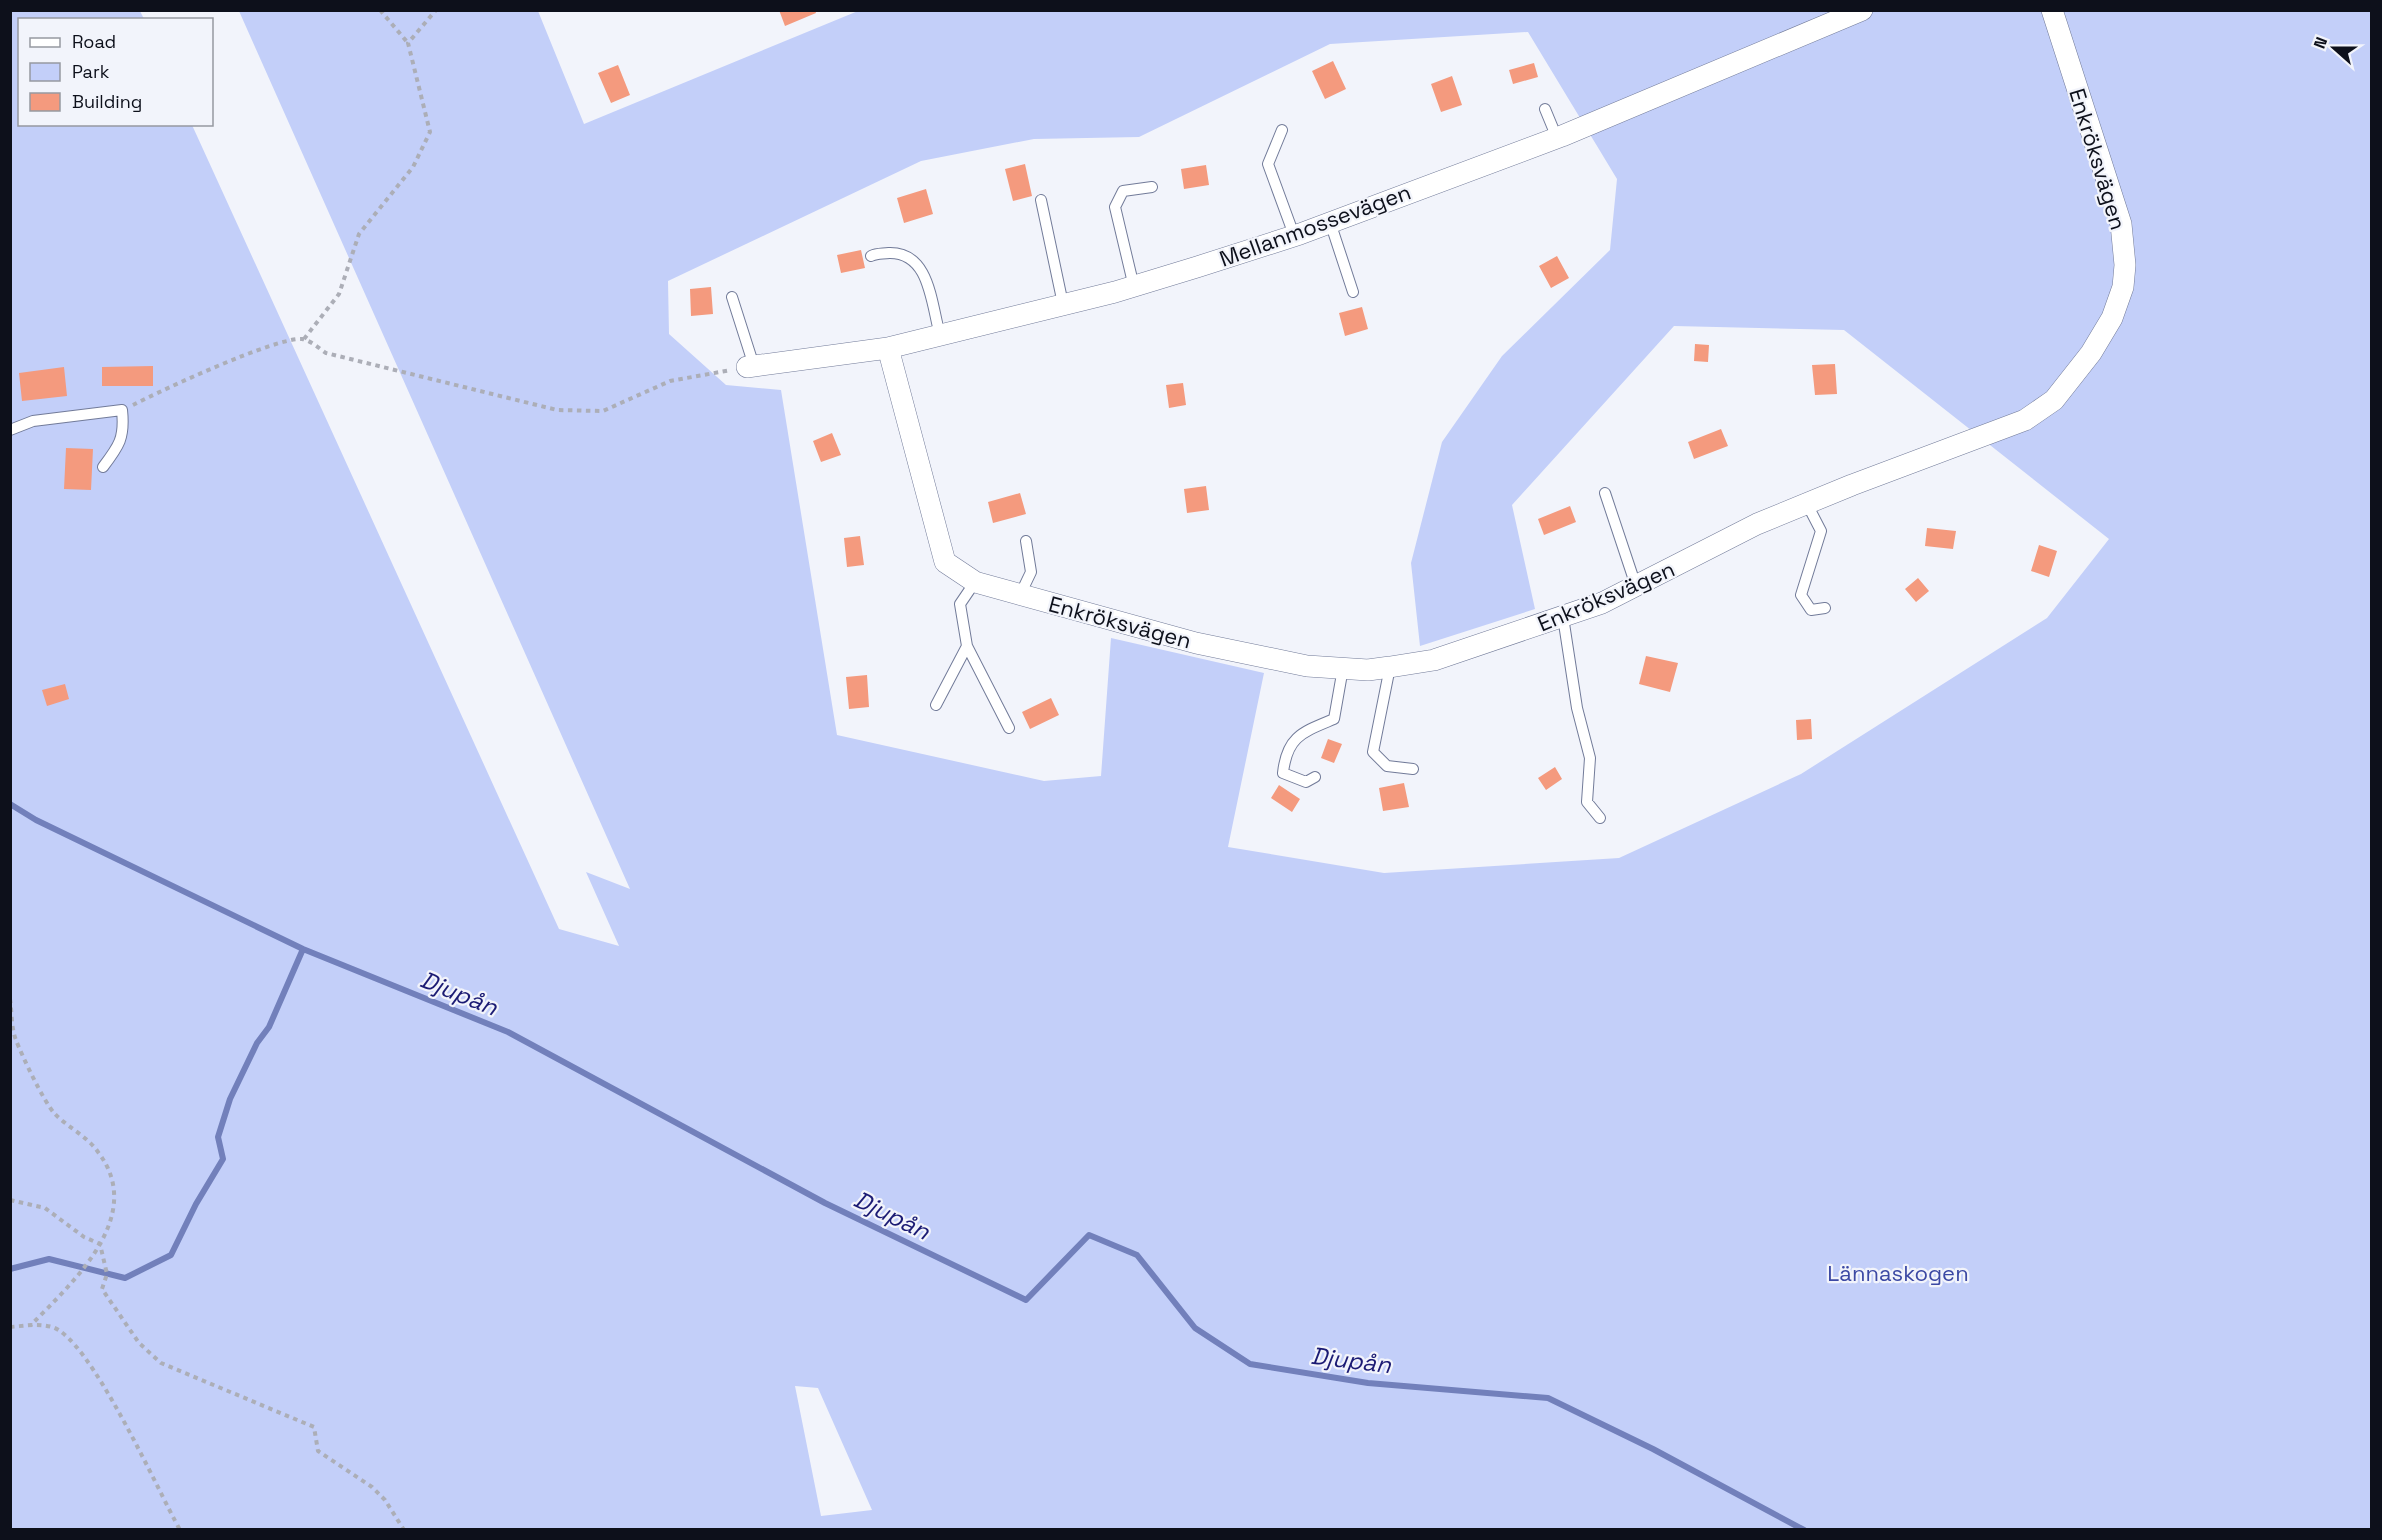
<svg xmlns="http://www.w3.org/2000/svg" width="2382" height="1540" viewBox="0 0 2382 1540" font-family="'Space Grotesk',sans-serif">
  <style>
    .green { fill: #c3cff9; fill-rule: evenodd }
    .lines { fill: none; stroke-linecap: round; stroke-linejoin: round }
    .stream { stroke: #7280bb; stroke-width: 6 }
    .building { fill: #f49a7e }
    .lane-casing { stroke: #727b99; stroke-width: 12 }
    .street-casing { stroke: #727b99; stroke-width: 22 }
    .path { stroke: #acaeb7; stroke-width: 4; stroke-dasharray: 4.5 4.5; stroke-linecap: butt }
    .lane { stroke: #fff; stroke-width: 10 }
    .street { stroke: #fff; stroke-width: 21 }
    .labels { text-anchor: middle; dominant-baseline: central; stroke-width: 4.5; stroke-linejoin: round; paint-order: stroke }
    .street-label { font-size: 22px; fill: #0d101b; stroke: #f2f4fb }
    .park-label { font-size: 22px; fill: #3c49a4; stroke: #f2f4fb }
    .water-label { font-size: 24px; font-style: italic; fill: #1b1b74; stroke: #f2f4fb }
  </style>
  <rect width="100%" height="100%" fill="#f2f4fb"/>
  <path class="green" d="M10,11H140L144,19L20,20V124L192,125L559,929L619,946L586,872L630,889L239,11H538L584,124L858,11H2371V1529H11ZM1528,32L1617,179L1610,250L1502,356L1442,442L1411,563L1420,646L1535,609L1512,505L1674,326L1844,330L2109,539L2047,618L1801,774L1619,858L1384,873L1228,847L1264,673L1111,638L1101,776L1044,781L837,735L781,390L726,385L669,334L668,281L921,161L1034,139L1139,137L1330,44ZM795,1386L818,1388L872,1510L821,1516Z"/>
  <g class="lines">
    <path class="stream" d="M10,804L36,820L303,949L508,1032L825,1203L1026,1300L1089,1235L1137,1255L1195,1328L1250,1364L1368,1383L1548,1398L1653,1449L1804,1530
      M10,1269L49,1259L125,1278L171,1255L196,1204L223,1159L218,1137L230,1099L257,1043L269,1027L303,949"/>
  </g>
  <path class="building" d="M779,10H815L816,13L785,26Z
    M1333,61L1346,89L1325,99L1312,71Z
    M1534,63L1538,77L1513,84L1509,70Z
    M618,65L630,95L611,103L598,73Z
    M1452,76L1462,105L1441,112L1431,84Z
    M1025,164L1032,196L1013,201L1005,169Z
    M1206,165L1209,185L1184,189L1181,169Z
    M926,189L933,214L904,223L897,198Z
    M861,250L865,268L841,273L837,255Z
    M1557,256L1569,278L1551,288L1539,266Z
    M711,287L713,314L691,316L690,289Z
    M1362,307L1368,329L1345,336L1339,313Z
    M1695,344L1709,345L1708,362L1694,361Z
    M1835,364L1837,394L1815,395L1812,365Z
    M153,366V386H102V367Z
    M64,367L67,396L22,401L19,373Z
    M1183,383L1186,405L1169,408L1166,385Z
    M1721,429L1728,446L1694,459L1688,442Z
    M832,433L841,455L821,462L813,441Z
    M66,448L93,449L91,490L64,489Z
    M1206,486L1209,510L1187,513L1184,489Z
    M1020,493L1026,514L993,523L988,502Z
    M1570,506L1576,522L1544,535L1538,519Z
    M1927,528L1956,531L1953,549L1925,546Z
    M860,536L864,565L847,567L844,538Z
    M2039,545L2057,551L2049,577L2031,571Z
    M1918,578L1929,591L1916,602L1905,589Z
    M1646,656L1678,663L1670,692L1639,684Z
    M867,675L869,707L849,709L846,677Z
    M65,684L69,699L47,706L42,690Z
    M1051,698L1059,715L1030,729L1022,712Z
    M1811,719L1812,739L1797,740L1796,720Z
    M1328,739L1342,744L1334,763L1321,758Z
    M1555,767L1562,779L1546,790L1538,778Z
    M1404,783L1409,807L1383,811L1379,788Z
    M1279,785L1300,799L1292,812L1271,798Z"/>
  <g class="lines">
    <g class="lane-casing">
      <path id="lane" d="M1545,109L1557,138
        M1282,130L1268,164L1294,235
        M1041,200L1063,304
        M1330,222L1353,292
        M871,256C877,253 882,254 889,253C930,252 931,303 940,335
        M1134,287L1115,207L1123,191L1152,187
        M732,297L754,366
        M10,430L33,421L122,410C125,438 119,446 103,467
        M1605,493L1636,586
        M1807,504L1821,531L1801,595L1811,610L1825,608
        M975,582L960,604L967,646L1009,728
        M1020,595L1031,572L1026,541
        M1563,617L1577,708L1590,758L1587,802L1600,818
        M1390,667L1373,752L1387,766L1413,769
        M936,705L967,646
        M1315,777L1306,782L1283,773C1287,736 1303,732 1334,719L1343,668"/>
    </g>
    <g class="street-casing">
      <path id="street" d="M888,348L945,562L975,582L1196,643L1307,666L1368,670L1390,667L1434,660L1602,603L1757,524L1852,485L2025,420L2054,400L2091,353L2112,318L2123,287L2125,265L2121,224L2052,10
        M747,367L888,348L1115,292L1197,267L1300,234L1562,136L1862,10"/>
    </g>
    <path class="path" d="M380,10L408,43
      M304,339L339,294L359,234L413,167L430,132L408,43L436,10
      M133,405C162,390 276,337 302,339C310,340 320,349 326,353L557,410L603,411L670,381L731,370
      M10,999C12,1012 11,1028 16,1040C22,1056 43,1100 54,1113C67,1127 87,1136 98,1152C147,1216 73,1282 31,1325
      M10,1200L45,1208L84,1237L100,1244L107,1274L102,1289L139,1343L161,1363L314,1427L318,1451L372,1487L385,1500L404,1530
      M10,1327C24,1326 38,1323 52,1327C90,1338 157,1489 180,1530"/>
    <use href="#lane" class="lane"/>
    <use href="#street" class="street"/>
  </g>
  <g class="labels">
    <g class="street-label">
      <text transform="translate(2098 159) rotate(73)">Enkröksvägen</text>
      <text transform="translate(1315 225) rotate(-20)">Mellanmossevägen</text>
      <text transform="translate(1606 596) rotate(-23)">Enkröksvägen</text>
      <text transform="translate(1120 622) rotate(15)">Enkröksvägen</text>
    </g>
    <g class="park-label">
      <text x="1898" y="1273">Lännaskogen</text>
    </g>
    <g class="water-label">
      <text transform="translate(459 993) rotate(22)">Djupån</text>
      <text transform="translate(892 1215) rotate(26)">Djupån</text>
      <text transform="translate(1351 1360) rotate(7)">Djupån</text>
    </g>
  </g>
  <rect width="2382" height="1540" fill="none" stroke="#0d101b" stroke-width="24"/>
  <rect x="18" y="18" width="195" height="108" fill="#f2f4fb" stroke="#9699a1" stroke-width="1.5"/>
  <rect x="30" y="38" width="30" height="9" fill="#ffffff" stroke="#9699a1" stroke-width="1.5"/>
  <text x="72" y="48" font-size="18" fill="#0d101b">Road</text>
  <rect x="30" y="63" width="30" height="18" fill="#c3cff9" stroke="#9699a1" stroke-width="1.5"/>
  <text x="72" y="78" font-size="18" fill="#0d101b">Park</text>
  <rect x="30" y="93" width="30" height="18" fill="#f49a7e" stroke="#9699a1" stroke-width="1.5"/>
  <text x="72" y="108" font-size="18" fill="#0d101b">Building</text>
  <g transform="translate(2334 48) rotate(291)" stroke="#f2f4fb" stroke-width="4.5" paint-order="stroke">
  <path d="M0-4.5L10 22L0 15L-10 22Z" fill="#0d101b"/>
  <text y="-9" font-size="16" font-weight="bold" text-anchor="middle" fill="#0d101b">N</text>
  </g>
</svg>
